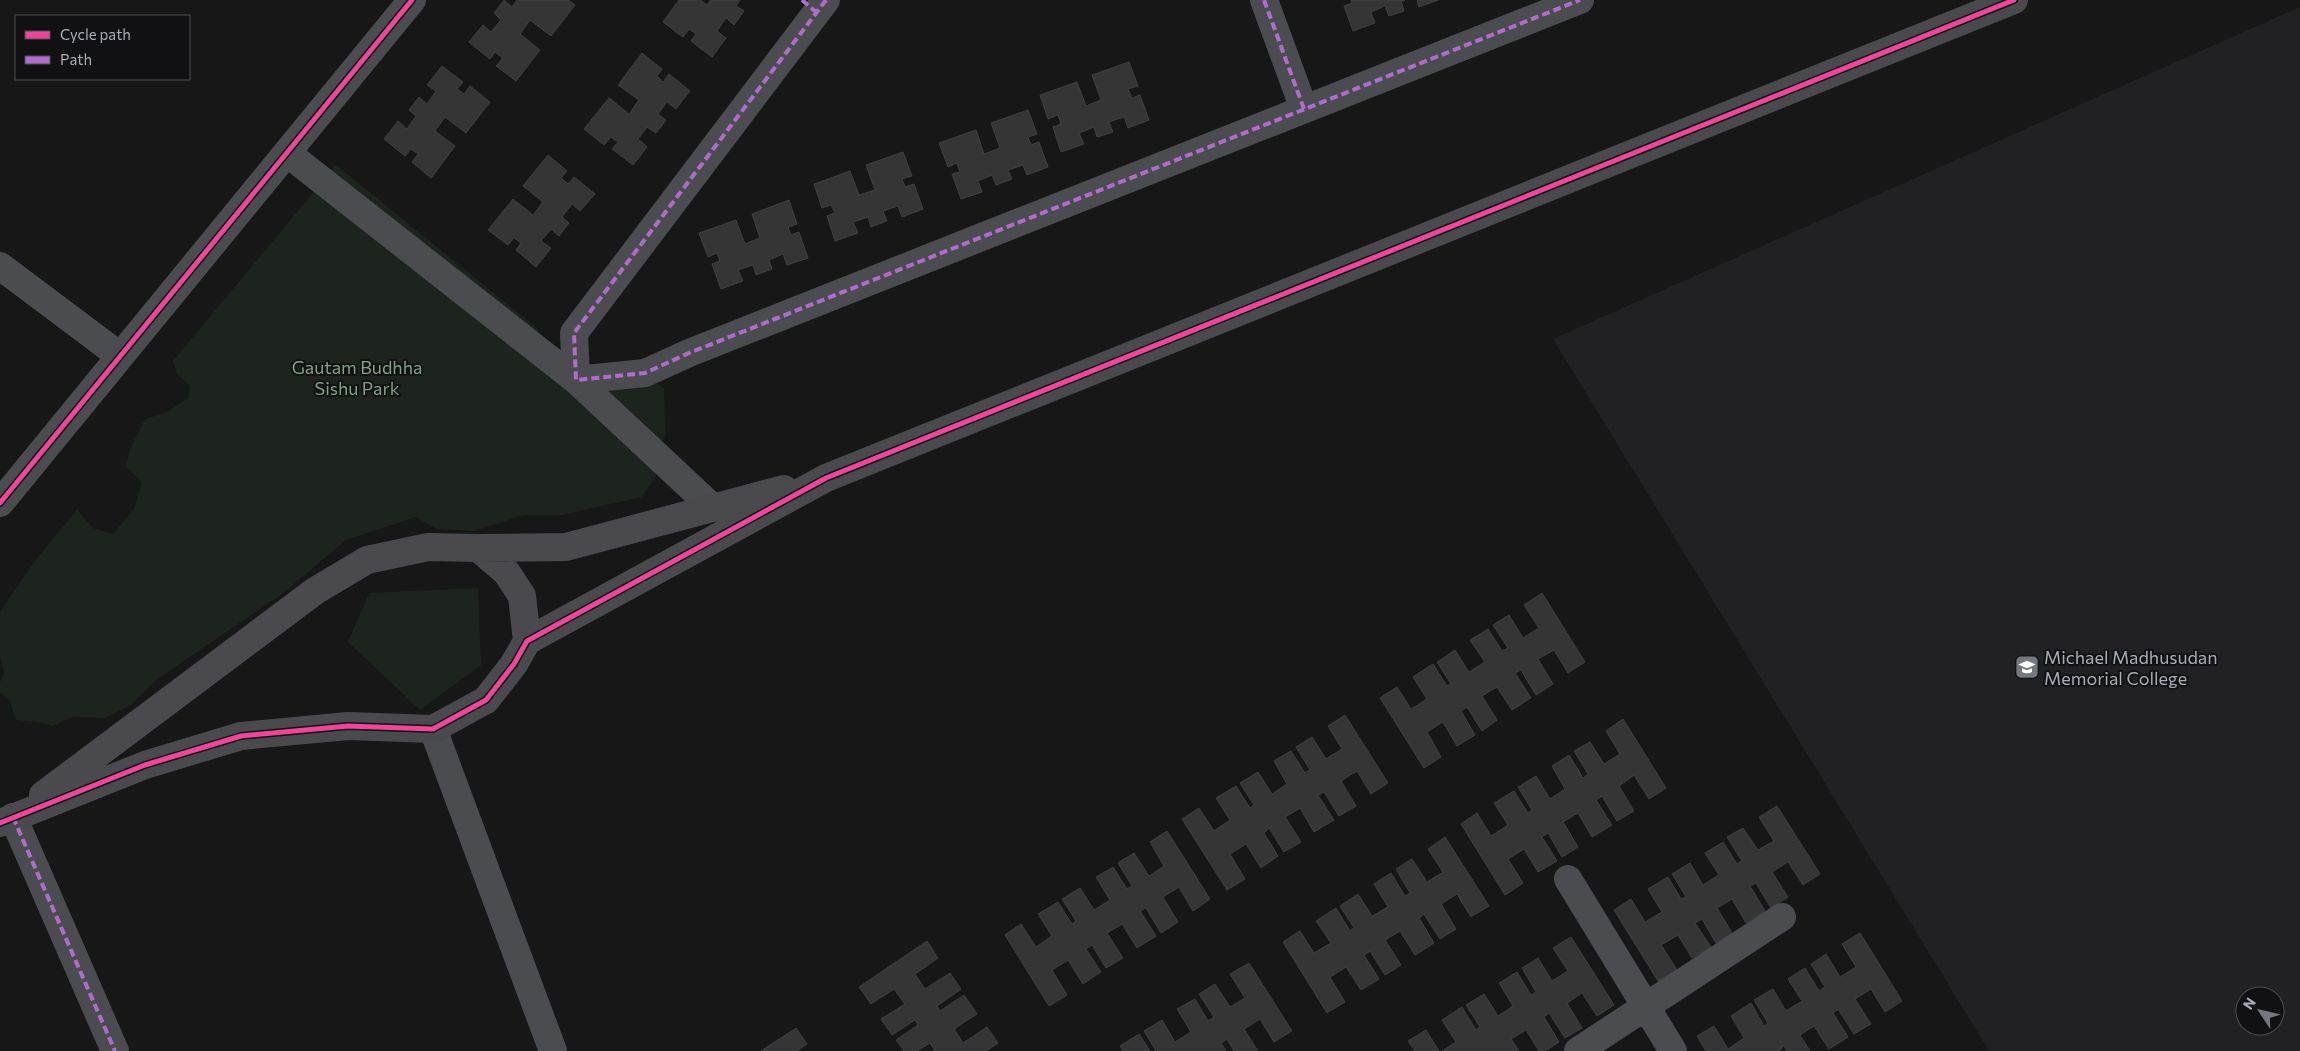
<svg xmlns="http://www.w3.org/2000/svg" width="2300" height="1051" viewBox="0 0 2300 1051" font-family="Commissioner,sans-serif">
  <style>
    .built { fill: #212123; fill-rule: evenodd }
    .green { fill: #1d241e }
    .building { fill: #353536; stroke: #3f4043 }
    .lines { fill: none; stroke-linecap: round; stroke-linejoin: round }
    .street { stroke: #4b4c50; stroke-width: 28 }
    .secondary { stroke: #4a4a4e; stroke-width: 28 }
    .quiet { stroke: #b06ccc; stroke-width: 4; stroke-dasharray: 8 4; stroke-linecap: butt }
    .cycleway-casing { stroke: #111113; stroke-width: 8 }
    .cycleway { stroke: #ed469a; stroke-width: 5 }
    .labels { text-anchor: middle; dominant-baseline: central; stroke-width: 4; stroke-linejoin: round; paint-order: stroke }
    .park-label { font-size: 18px; fill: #7fa381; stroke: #111113 }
    .poi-label { font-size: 18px; fill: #a8adb8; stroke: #111113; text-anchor: start }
  </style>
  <rect width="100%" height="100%" fill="#171717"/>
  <path class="built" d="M2300,7V1051H1989L1553,339ZM2245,996H2275V1026H2245Z"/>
  <path class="green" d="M336,165L538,329V353L636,372L664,388L665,432L655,479L641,497L562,515H524L474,531L437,529L416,517L346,540L285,592L156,680L131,705L105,718L73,717L52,726L39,722L16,720L10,701L0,692V682L4,674L0,654V612L37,558L77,510L93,528L113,534L134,509L142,482L126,467L130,449L145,419L167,412L188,398L190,386L177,374L173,361Z
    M478,588L481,665L420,710L348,642L369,593Z"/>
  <path class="building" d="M504,0L512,7L517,0H568L575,5L551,36L530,20L520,34L540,50L516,81L496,66L503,58L495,52L490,59L469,42L483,25L491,32L501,20L494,13Z
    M679,0H700L707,5L711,0H740L736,6L744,11L734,25L726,18L717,31L726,38L712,57L691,41L696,34L689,29L683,37L663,22Z
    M1351,0H1405L1401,1L1404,11L1389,16L1385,6L1371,12L1375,23L1353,31L1344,6L1352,3Z
    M1417,0H1438L1419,7Z
    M642,53L662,69L657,76L663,82L669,74L690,91L676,109L667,102L658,114L666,120L656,133L647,127L638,139L647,147L633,165L612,149L618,142L611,137L604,145L584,129L609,98L629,114L639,100L618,85Z
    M1129,62L1138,86L1128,89L1132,98L1140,95L1149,120L1128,128L1124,117L1109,122L1113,132L1097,137L1094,127L1079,133L1084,144L1061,152L1053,127L1061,124L1058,115L1048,119L1040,95L1077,82L1086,106L1101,100L1092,75Z
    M442,66L463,82L457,89L464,94L470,86L490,102L466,133L445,117L435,131L455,146L431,178L412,162L418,154L411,149L405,156L384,139L398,121L407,129L416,116L409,110L419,97L427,104L436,91L427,85Z
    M1028,110L1037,134L1028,137L1031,145L1039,142L1048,167L1027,175L1023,165L1008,170L1012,179L996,185L992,175L978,181L982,192L961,199L952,174L960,172L957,163L948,167L939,143L976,130L984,154L1000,148L991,123Z
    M903,152L912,176L902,179L905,187L914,184L923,209L902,217L898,206L883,211L887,221L871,227L868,217L853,222L858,233L835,241L827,216L835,213L831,205L822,208L814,184L850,171L859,195L875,190L866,165Z
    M548,155L567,171L561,178L568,184L574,177L595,194L580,211L572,204L562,217L569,223L559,236L551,229L541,241L551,248L536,267L516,250L521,243L514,238L508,245L488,230L513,199L533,215L543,202L523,186Z
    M789,200L797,224L788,227L791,235L799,232L808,258L787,265L783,254L769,260L772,269L756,275L753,265L738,270L743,281L721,289L712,264L720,261L717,253L708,257L699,233L736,220L745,244L760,238L752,214Z
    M1542,593L1585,662L1568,673L1554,650L1538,659L1553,684L1536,695L1521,670L1515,673L1531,698L1512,710L1497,687L1482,696L1497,720L1482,731L1467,707L1461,711L1475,735L1457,746L1443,722L1427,732L1441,757L1424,768L1380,698L1397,687L1411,709L1427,699L1413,677L1433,664L1447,686L1451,684L1437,662L1455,650L1469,672L1485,662L1470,640L1488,629L1502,651L1508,648L1493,625L1509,615L1523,638L1539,628L1524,605Z
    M1345,715L1388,783L1371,794L1357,771L1341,781L1356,806L1339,816L1324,792L1318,795L1334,820L1314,832L1300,808L1285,817L1301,842L1284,852L1269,828L1264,833L1278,856L1261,868L1246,844L1230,854L1245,879L1227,890L1182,819L1199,808L1214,831L1230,820L1216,798L1236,786L1250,808L1254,805L1240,783L1258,772L1272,794L1287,784L1274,761L1291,751L1305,773L1310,770L1296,747L1312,737L1326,759L1342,749L1328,726Z
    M1623,719L1666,788L1649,799L1634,775L1619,786L1634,811L1617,821L1602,796L1596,800L1612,825L1592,837L1578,813L1563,822L1578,847L1562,857L1548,833L1542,837L1557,861L1538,872L1524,849L1508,859L1523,883L1505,895L1461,824L1477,813L1491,836L1508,825L1494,803L1514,791L1528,813L1532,810L1518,787L1536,776L1550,799L1565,789L1552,766L1569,755L1583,778L1588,774L1574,751L1590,742L1604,764L1620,754L1606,731Z
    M1777,806L1820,874L1803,885L1788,862L1772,872L1788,897L1771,908L1756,883L1750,886L1765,911L1746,923L1732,899L1717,908L1732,933L1716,943L1702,919L1695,923L1711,947L1692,958L1678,935L1661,945L1677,970L1658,981L1614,910L1631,899L1645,922L1662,912L1648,889L1668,877L1681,899L1686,897L1672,874L1690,863L1703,885L1719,875L1705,853L1723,842L1737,864L1742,861L1727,837L1743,828L1758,850L1774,841L1759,817Z
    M1167,831L1210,899L1193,911L1179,887L1163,897L1178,922L1161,933L1146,908L1140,911L1156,936L1137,948L1122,924L1107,933L1123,958L1106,968L1092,945L1086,949L1101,972L1083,984L1068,960L1052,970L1067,995L1049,1006L1005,935L1021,924L1036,947L1052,936L1038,914L1058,902L1072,924L1076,921L1062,899L1080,888L1094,910L1110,900L1096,877L1113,867L1127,889L1132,886L1118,863L1134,853L1149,876L1164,866L1150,842Z
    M1445,837L1489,906L1471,917L1457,894L1441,904L1456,929L1440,939L1424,914L1419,918L1434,943L1415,955L1400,931L1385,940L1401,965L1385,975L1370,951L1364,955L1379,979L1361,990L1346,967L1330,977L1345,1002L1327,1013L1283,942L1300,931L1314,953L1331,943L1316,921L1336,908L1350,931L1354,928L1340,906L1358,894L1372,916L1388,907L1374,884L1391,873L1405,896L1410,893L1396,869L1412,859L1427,882L1443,872L1428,849Z
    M1860,933L1902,1001L1885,1012L1871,989L1855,999L1871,1024L1854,1034L1838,1009L1833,1013L1848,1037L1829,1049L1814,1026L1800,1035L1810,1051H1787L1784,1046L1779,1051H1706L1697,1036L1714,1026L1728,1049L1744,1038L1731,1016L1751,1003L1764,1026L1768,1023L1754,1000L1773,989L1786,1011L1802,1001L1788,979L1805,968L1819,991L1825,987L1811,964L1826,954L1840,977L1856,967L1842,944Z
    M1571,937L1614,1005L1597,1016L1582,993L1567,1003L1582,1028L1565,1038L1549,1013L1544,1017L1559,1042L1545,1051H1539L1526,1030L1511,1039L1519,1051H1442L1456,1042L1442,1020L1462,1007L1476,1030L1480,1027L1466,1005L1484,994L1498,1016L1513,1006L1499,983L1517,972L1531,995L1536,992L1522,968L1538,958L1552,981L1568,971L1553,948Z
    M927,941L938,958L915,974L925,989L950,973L961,989L937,1006L940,1011L964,995L977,1014L954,1029L963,1043L987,1027L998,1043L986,1051H935L930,1043L917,1051H904L896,1040L918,1025L915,1020L892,1035L881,1019L905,1004L894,989L871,1004L859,987Z
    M1249,963L1292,1031L1274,1042L1260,1019L1244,1029L1258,1051H1234L1227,1039L1221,1043L1226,1051H1156L1144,1031L1162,1020L1175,1042L1191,1032L1177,1009L1195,999L1208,1021L1214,1017L1199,994L1215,984L1230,1007L1245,998L1230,974Z
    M796,1028L807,1044L797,1051H761Z
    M1426,1030L1439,1051H1415L1408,1041Z
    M1139,1034L1150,1051H1123L1120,1046Z"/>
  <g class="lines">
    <path class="street" d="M1264,0L1304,109
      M287,153L576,380L713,508
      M0,266L120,356
      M576,380L645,373L689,353L1580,0
      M576,380L574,333L826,0
      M0,503L412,0
      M433,729L553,1051
      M13,817L115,1051
      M1568,879L1673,1051
      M1578,1051L1782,917"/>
    <path class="secondary" d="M478,548L566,547L784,489
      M43,795L315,591L367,560L428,547L478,548L507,573L522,596L527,641
      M0,823L145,765L241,736L348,726L433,729L486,700L514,664L527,641L826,478L2014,0"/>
    <path class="quiet" d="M802,0L816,12
      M826,0L574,333L576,380L645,373L689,353L1580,0
      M1264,0L1304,109
      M13,817L115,1051"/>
    <g class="cycleway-casing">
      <path id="cycleway" d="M0,503L412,0
        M0,823L145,765L241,736L348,726L433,729L486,700L514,664L527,641L826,478L2014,0"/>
    </g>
    <use href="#cycleway" class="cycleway"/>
  </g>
  <defs>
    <g id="university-square" transform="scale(1.25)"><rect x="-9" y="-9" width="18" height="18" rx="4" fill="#757880" stroke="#111113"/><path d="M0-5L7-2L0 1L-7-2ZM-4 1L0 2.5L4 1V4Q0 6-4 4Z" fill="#fff"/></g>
  </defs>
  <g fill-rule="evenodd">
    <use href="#university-square" x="2027" y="667"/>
  </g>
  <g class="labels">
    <g class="park-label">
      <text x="357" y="367">Gautam Budhha<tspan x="357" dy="21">Sishu Park</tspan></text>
    </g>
    <g class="poi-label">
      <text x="2044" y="657">Michael Madhusudan<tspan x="2044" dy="21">Memorial College</tspan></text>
    </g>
  </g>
  <rect x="15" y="15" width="175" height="65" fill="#111113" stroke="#4d4f55"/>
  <rect x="25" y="31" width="25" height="8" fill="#ed469a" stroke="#4d4f55"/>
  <text x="60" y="40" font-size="15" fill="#a8adb8">Cycle path</text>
  <rect x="25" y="56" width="25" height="8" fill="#b06ccc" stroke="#4d4f55"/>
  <text x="60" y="65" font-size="15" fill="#a8adb8">Path</text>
  <g transform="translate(2260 1011) rotate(305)"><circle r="24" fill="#111113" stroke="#4d4f55"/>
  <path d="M0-4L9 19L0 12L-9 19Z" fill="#757880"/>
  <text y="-8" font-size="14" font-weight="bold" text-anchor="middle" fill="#a8adb8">N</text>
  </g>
</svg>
